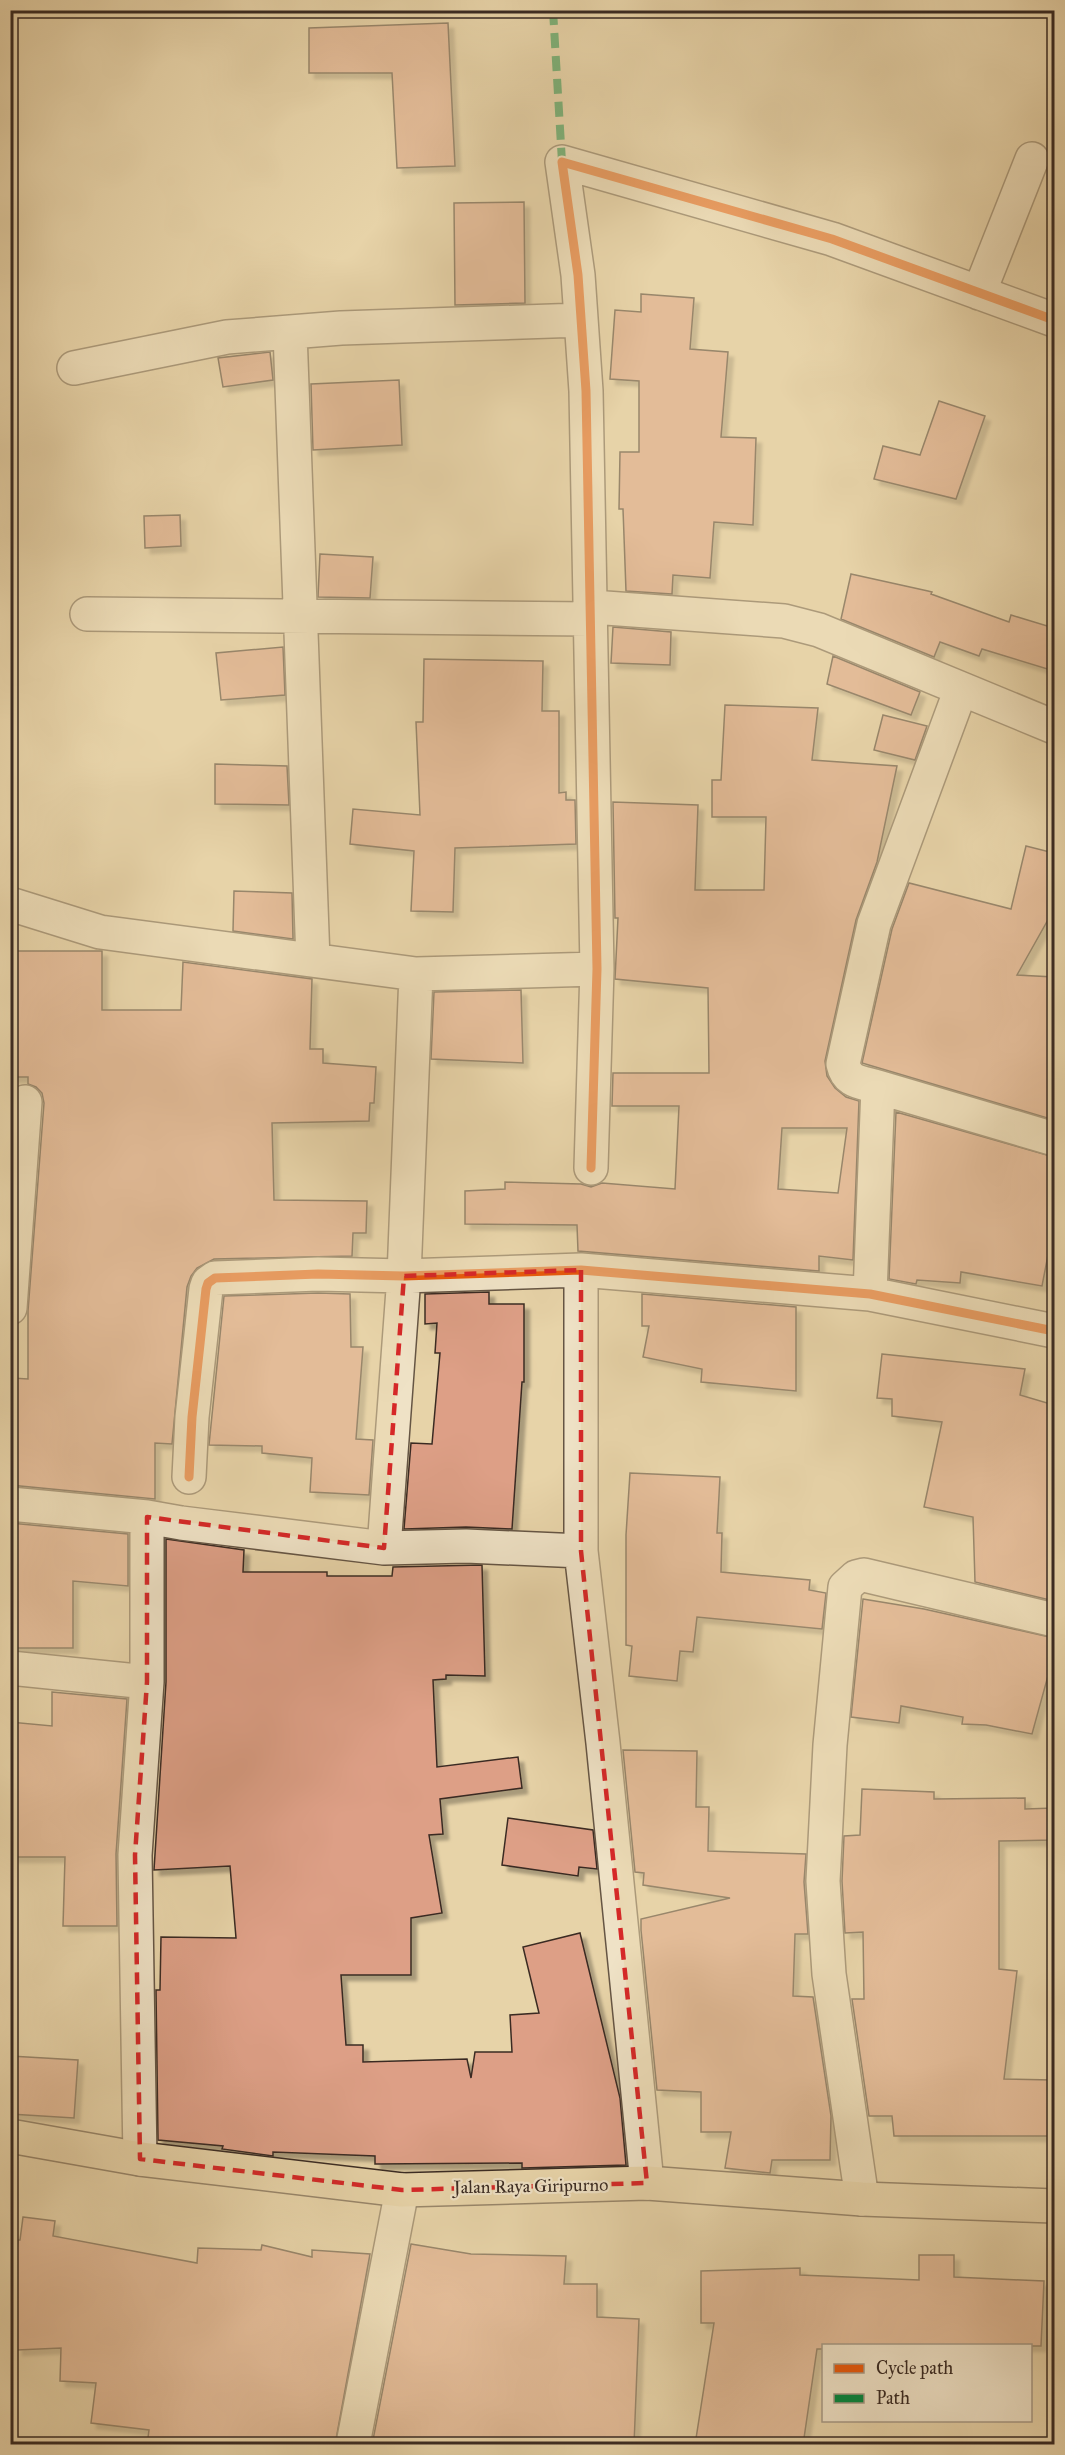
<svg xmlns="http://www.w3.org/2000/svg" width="1065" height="2455" viewBox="0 0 1065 2455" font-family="'IM FELL Great Primer',serif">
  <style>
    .building { fill: #dd9f86; stroke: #3a2b23; stroke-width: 1.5; fill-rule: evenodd; filter: url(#shadow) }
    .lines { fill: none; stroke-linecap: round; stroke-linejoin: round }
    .minor-casing { stroke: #655544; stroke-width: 36 }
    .major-casing { stroke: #3a2b23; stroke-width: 36 }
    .minor { stroke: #efe2c6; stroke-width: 33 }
    .major { stroke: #e7d3a8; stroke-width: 33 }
    .quiet { stroke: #00873e; stroke-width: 8; stroke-dasharray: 15 8; stroke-linecap: butt }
    .cycleway-casing { stroke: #efe2c6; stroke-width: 13 }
    .cycleway { stroke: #e8590c; stroke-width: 9 }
    .marked { fill: none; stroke: #d62828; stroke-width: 4.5; stroke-dasharray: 12 8; stroke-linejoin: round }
    .labels { text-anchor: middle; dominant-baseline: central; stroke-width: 4.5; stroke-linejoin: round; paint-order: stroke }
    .street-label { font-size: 18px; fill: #3a2b23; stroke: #efe2c6 }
  </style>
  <defs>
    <filter id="shadow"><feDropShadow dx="5.5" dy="5.5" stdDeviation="1.5" flood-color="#0004"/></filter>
  </defs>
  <rect width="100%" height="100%" fill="#e7d3a8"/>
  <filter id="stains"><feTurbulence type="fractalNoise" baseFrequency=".00333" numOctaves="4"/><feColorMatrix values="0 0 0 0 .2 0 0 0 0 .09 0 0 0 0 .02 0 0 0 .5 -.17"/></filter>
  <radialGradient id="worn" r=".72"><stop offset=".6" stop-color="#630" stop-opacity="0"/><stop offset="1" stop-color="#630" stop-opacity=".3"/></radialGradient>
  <path class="building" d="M448,23L455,166L397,168L392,73H309V28Z
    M524,202L525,303L455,305L454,203Z
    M641,294L694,298L690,349L728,352L721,437L756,438L753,525L714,522L710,578L673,575L672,594L626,591L623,509H619L620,452H639V381L610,379L615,310L641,312Z
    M270,352L273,380L223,387L218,358Z
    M399,380L402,445L313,450L311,384Z
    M939,401L985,416L956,499L874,479L883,446L920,455Z
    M180,515L181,546L145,548L144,516Z
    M320,554L373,557L370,598L318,597Z
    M851,574L928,591L932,592L931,594L1009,622L1011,615L1054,628V671L982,649L979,656L940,642L934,657L841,619Z
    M613,627L671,632L670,665L611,663Z
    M283,647L285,695L221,700L216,653Z
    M833,656L920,692L911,715L827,684Z
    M424,659L543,661L542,711H559V793L566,792V800H575L576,844L455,848L453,912L411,911L414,851L350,844L353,809L420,815L416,722H423Z
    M725,705L818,708L812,760L897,766L877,862L856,920L825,1061L827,1076L835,1088L846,1097L859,1101L853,1260L819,1256V1271L578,1251L577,1225L465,1224V1191L505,1189V1182L581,1184L591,1187L602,1183L675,1189L679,1106H612L613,1073H709L708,988L615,979L618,918H615L613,802L698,805L695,890H764L766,817H712V780H721ZM782,1128H847L838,1193L778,1189Z
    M883,715L927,726L915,760L874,750Z
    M215,764L287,766L289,805L215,804Z
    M1026,846L1054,853V909L1017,975L1054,977V1120L862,1063L892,929L909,883L1011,909Z
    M234,891L292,893L293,939L233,931Z
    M10,951H102V1010H181L183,962L312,979L310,1049H323V1063L376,1067L374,1103H370L369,1121L272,1123L274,1200L367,1201L366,1233H353L352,1256L214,1259L197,1268L191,1276L187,1287L172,1444L155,1443V1499L10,1485L12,1378L28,1379V1311L44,1103L42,1093L36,1087L28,1084V1077H10Z
    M521,990L523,1063L431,1059L434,992Z
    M896,1112L1054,1157V1224L1042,1286L961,1272L960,1283L917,1280L916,1284L889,1279Z
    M489,1292V1304H524V1382H522L512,1529L466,1527L404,1529L411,1443L432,1444L440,1353H435L437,1323L425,1324V1294Z
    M318,1293L350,1294L351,1347H363L356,1439L373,1440L369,1495L310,1492L312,1458L262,1453V1446L209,1445L224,1296Z
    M642,1294L796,1307V1391L701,1382L702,1369L643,1357L649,1326H642Z
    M882,1354L1025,1369L1020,1395L1054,1405V1601L975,1582L973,1517L924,1507L942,1422L892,1416V1399L877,1398Z
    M630,1473L720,1477L717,1533H722L721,1572L810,1580L809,1590L826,1593L822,1629L697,1617L693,1652L680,1651L677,1681L629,1676L632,1646L626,1645V1535Z
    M10,1523L128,1534V1586L73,1581V1648H10Z
    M166,1539L244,1550L243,1572H327V1576H392L393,1567L482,1565L485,1676L446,1675V1679L433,1680L437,1767L518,1757L522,1788L440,1799L443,1834L429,1835L442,1913L411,1918V1975H341L346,2045H363V2062L467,2059L471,2078L475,2052H512L510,2015L539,2013L523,1947L580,1933L620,2098L626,2165L522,2168V2163L375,2164V2156L273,2152V2156L222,2149L223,2146L158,2140L156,1990H160L161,1937L236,1938L230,1866L154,1870L166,1682Z
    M863,1599L924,1609L1054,1638V1654L1032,1734L986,1725L962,1724L963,1717L901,1706L899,1723L851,1717Z
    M52,1692L127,1699L116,1854L117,1926H63L65,1857H10V1722L52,1726Z
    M623,1750L697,1751L696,1807H709L708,1851L806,1854L804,1882L808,1934H795L793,1996L813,1997L831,2116L830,2160H772L770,2173L725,2168L731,2132H701V2092L657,2090L641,1930V1919L730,1898L643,1885L644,1873L635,1872Z
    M862,1789L934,1792V1799L1025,1798V1809L1054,1808V1840L999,1841V1969L1017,1971L1004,2079L1052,2080V2136H894L892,2116H869L852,1999H864L863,1932L845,1933L842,1881L844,1836L860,1835Z
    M508,1818L593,1830L597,1869L579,1867L578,1876L502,1865Z
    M10,2056L78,2060L74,2118L10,2114Z
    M23,2217L55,2221L53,2236L197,2263L198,2248L261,2250L262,2245L312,2257V2250L370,2254L335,2445H147L149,2430L91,2423L96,2383L60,2381L61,2348L17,2350L14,2280L18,2240H20Z
    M411,2244L471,2254L566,2256L564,2284H597V2317L639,2319L634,2445H372Z
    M919,2255H954V2277L1044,2281L1041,2346H824V2349H817L803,2445H695L714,2323H701V2271L800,2268V2275L919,2280Z"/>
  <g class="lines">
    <g class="minor-casing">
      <path id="minor" d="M979,293L1032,159
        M290,332L313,960
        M74,368L227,337L341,328L581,320
        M592,607L784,621L819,630L1054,727
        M87,614C255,617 423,616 591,619
        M10,904L100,932L416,974L597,969
        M878,1087L1054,1139
        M591,1168L597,969L586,391L578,275L562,162L832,239L1054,320
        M581,1270V1551L603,1743L647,2183
        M870,1294L878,1087C861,1082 847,1083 843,1064L874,924L961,689
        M10,1308L25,1102
        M189,1477L192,1417L206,1289L208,1283L215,1278L318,1274L404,1276L581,1270L870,1294L1054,1331
        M10,1504L147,1517L181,1523L384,1548L404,1276L416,974
        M384,1548L466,1546L581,1551
        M10,1668L147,1682
        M140,2159L135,1855L147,1682V1517
        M862,2199L829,1974L823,1881L830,1745L845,1587L856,1577L864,1575L1054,1620
        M353,2444L402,2190"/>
    </g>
    <g class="major-casing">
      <path id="major" d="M10,2136L140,2159L402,2190L647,2183L862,2199L1054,2206"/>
    </g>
    <use href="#minor" class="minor"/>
    <use href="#major" class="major"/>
    <path class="quiet" d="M553,10L562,162"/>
    <g class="cycleway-casing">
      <path id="cycleway" d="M591,1168L597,969L586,391L578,275L562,162L832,239L1054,320
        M189,1477L192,1417L206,1289L208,1283L215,1278L318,1274L404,1276L581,1270L870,1294L1054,1331"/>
    </g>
    <use href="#cycleway" class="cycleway"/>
  </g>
  <path d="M0 0H1065V2455H0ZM581,1270V1551L647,2183L402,2190L140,2159L135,1855L147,1682V1517L384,1548L404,1276Z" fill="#e7d3a8" fill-opacity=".55" fill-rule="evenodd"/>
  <path class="marked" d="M581,1270V1551L647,2183L402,2190L140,2159L135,1855L147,1682V1517L384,1548L404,1276Z"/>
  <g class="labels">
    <g class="street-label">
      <text transform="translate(531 2186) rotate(-1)">Jalan Raya Giripurno</text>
    </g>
  </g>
  <rect width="1065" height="2455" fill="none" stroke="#e7d3a8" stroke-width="36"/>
  <rect x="12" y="12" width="1041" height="2431" fill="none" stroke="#3a2b23" stroke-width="3"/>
  <rect x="18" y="18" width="1029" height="2419" fill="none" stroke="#3a2b23" stroke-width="1.5"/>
  <rect x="822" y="2344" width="210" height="78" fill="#efe2c6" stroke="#a79985" stroke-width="1.5"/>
  <rect x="834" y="2364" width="30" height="9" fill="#e8590c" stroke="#a79985" stroke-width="1.5"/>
  <text x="876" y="2374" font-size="18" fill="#3a2b23">Cycle path</text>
  <rect x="834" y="2394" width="30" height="9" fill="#00873e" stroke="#a79985" stroke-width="1.5"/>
  <text x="876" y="2404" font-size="18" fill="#3a2b23">Path</text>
  <rect width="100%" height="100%" filter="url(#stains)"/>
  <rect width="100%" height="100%" fill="url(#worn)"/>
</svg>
